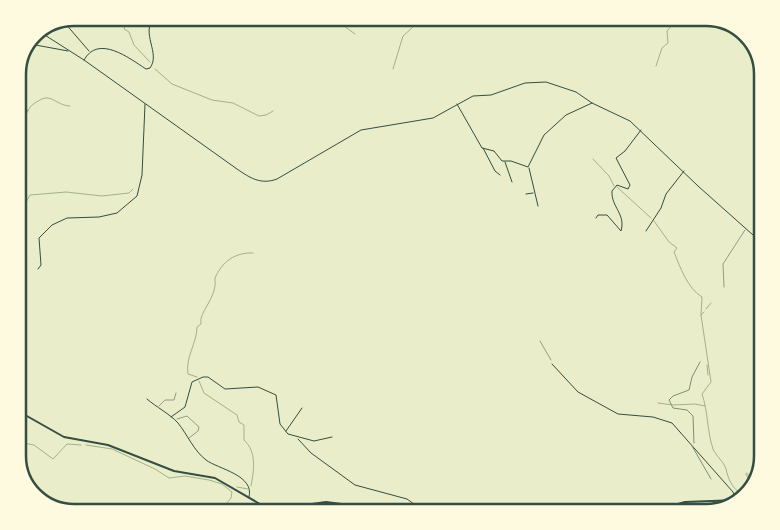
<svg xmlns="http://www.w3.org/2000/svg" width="780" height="530" viewBox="0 0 780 530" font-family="'Varela Round',sans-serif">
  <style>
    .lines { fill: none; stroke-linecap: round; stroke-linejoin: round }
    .stream { stroke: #a3b18a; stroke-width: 1 }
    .building { fill: #bcc5a7 }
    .path { stroke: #344e41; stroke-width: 0.5 }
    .service { stroke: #344e41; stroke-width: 0.5 }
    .minor { stroke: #344e41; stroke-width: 1 }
    .tertiary { stroke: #344e41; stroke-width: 1 }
    .secondary { stroke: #344e41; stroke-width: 2 }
    .rail { stroke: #7c8e77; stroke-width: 1 }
    .rim { fill: none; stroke: #344e41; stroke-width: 2.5 }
  </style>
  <rect width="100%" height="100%" fill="#e9edc9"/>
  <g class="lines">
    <path class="stream" d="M117,18L126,22L124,29L129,32L134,45L150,62
      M333,18L355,34
      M656,66L662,48L668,43L667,31L675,22L683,18
      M155,69L172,84L212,100L233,103L259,116L266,115L273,111
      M393,69L403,36L423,18
      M18,96L28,111L18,126
      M28,111C30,105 35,103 40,100C51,93 57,106 70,106
      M593,159L609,176L614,186
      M617,187L651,218
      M18,203L26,202L30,195L66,192L102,196L129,193L133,189
      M654,221L669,242L677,248L674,252C680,267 688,289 702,297L701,315
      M706,309L711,303
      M704,312L701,315L711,382L702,394C708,411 707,431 713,449C716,456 724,462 726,469C728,478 732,489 742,494
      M18,334L25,333
      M707,365L708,375
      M197,377L188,374C185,358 197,343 197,327L201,324C198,312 218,298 215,278C222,262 235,252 253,253
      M199,381L204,393L237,415L239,422L244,425V440C257,452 254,470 251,486
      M658,403L673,405L695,404L705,406
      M18,442L34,445L53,459L67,444L81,445
      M86,445L112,449L155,469L169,478L185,476L209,480L222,484L232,492L231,498L226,504V512
      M237,487L248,489
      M297,512C309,498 356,507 372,512"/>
  </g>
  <path class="building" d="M747,472L749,475L753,473L754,476L751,478L753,480L750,482L745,474Z"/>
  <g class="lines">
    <path class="path" d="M731,25L742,34
      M540,341L551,360
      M434,512L436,506L440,504L453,510L464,512"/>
    <path class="service" d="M724,287L723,264L745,230
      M159,406L165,400H174L176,393
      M177,419L187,416L199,427L198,431L189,438
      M406,512L407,511"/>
    <path class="minor" d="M64,22L89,51
      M457,104L482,148L494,151L502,161H511L528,167L544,135L566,115L592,103
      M483,148L495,171L500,175
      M505,162L512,182
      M529,168L538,206
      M526,194L533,193
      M596,218L598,215H607L621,231C626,214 611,207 612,191L617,185L628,189L630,185L616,158L625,151L641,130
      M646,231L661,208L666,194L684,171
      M38,269L41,265L39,238L52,225L67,218L99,217L117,213L137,196L142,175L145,104
      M552,364L578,392L618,414L653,417L672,423L733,492L736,500
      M147,399C156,407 170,414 178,423C187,434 194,451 206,460C218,469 255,475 249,497
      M171,417L185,407L192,382L203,377H208L225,389L258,387L276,395L280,424L288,434L314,441L332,437
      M286,431L302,408
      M298,439L311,453L355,485L407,499L425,512"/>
    <path class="tertiary" d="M40,32L84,60L237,169C250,178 261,185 277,179L361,130L433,118L473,96L491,95L525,83L546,82L576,92L592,103L630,121L698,186L762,243
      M30,44L68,51
      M84,60C98,34 129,58 146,69L150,68C161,53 140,33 154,18"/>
    <path class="secondary" d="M18,411L64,437L108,445L174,471L215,478L265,507L276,509L326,502L365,507L381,512
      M649,512L685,502L738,500"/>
    <path class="rail" d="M694,443L693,416L687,410L673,408L669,400L673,396L689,390L692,377L700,362
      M692,446L711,479"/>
  </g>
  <path d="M0 0H780V530H0ZM74 26H706A48 48 0 0 1 754 74V456A48 48 0 0 1 706 504H74A48 48 0 0 1 26 456V74A48 48 0 0 1 74 26Z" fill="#fefae0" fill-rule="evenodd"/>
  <path class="rim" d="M74 26H706A48 48 0 0 1 754 74V456A48 48 0 0 1 706 504H74A48 48 0 0 1 26 456V74A48 48 0 0 1 74 26Z"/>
</svg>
